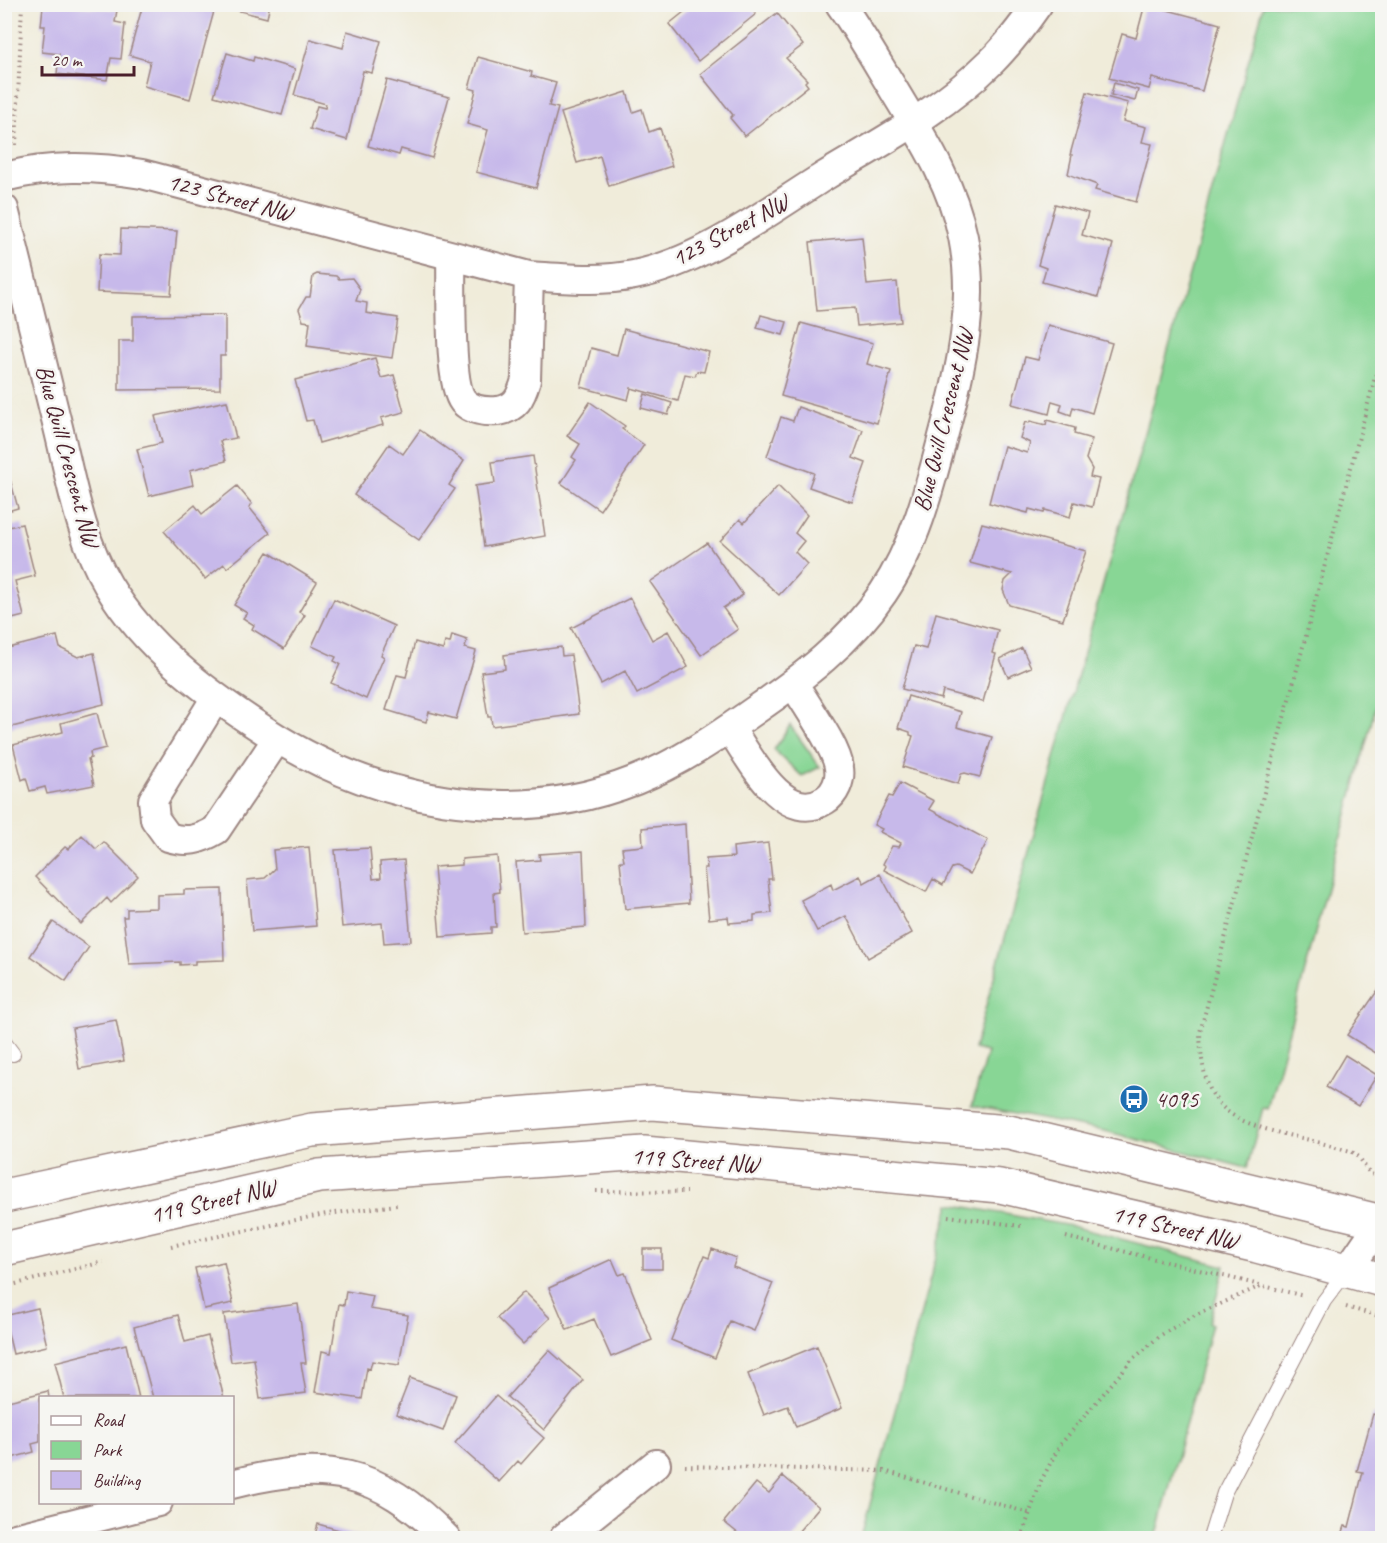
<svg xmlns="http://www.w3.org/2000/svg" width="1387" height="1543" viewBox="0 0 1387 1543" font-family="Caveat,sans-serif">
  <style>
    .green { fill: #88d695; stroke: #697a60; stroke-width: 1.5 }
    .building { fill: #c7b9ea }
    .lines { fill: none; stroke-linecap: round; stroke-linejoin: round }
    .lane-casing { stroke: #9d8682; stroke-width: 16 }
    .street-casing { stroke: #9d8682; stroke-width: 32 }
    .secondary-casing { stroke: #9d8682; stroke-width: 36 }
    .path { stroke: #9d8682; stroke-width: 4; stroke-dasharray: 1.5 4.5; stroke-linecap: butt }
    .lane { stroke: #fff; stroke-width: 14 }
    .street { stroke: #fff; stroke-width: 28 }
    .secondary { stroke: #fff; stroke-width: 33 }
    .labels { text-anchor: middle; dominant-baseline: central; stroke-width: 5; stroke-linejoin: round; paint-order: stroke }
    .street-label { font-size: 24px; fill: #4a1f2b; stroke: #f6f6f2 }
    .poi-label { font-size: 24px; fill: #4a1f2b; stroke: #f6f6f2; text-anchor: start }
  </style>
  <rect width="100%" height="100%" fill="#f6f6f2"/>
  <filter id="ink" filterUnits="userSpaceOnUse"><feTurbulence type="fractalNoise" baseFrequency=".0167" numOctaves="2"/><feDisplacementMap in="SourceGraphic" scale="12" xChannelSelector="R" yChannelSelector="G"/><feConvolveMatrix kernelMatrix="1 2 1 2 8 2 1 2 1" color-interpolation-filters="sRGB"/></filter>
  <filter id="wash" filterUnits="userSpaceOnUse"><feTurbulence type="fractalNoise" baseFrequency=".008" numOctaves="4" result="noise"/><feDisplacementMap in="SourceGraphic" scale="24" xChannelSelector="R" yChannelSelector="G"/><feGaussianBlur stdDeviation="1.35" result="paint"/><feColorMatrix in="noise" values="0 0 0 0 0 0 0 0 0 0 0 0 0 0 0 0 0 1.4 0 .05"/><feComposite in="paint" operator="in"/></filter>
  <g filter="url(#wash)">
    <rect width="100%" height="100%" fill="#f0ecda"/>
    <path class="green" d="M1264,5H1382V683L1268,1109L1263,1108L1247,1168L1105,1131L972,1106L987,1052L974,1049Z
      M790,725L820,767L802,776L774,750Z
      M950,1204L1071,1226L1225,1266L1209,1323L1212,1324L1156,1538H861Z"/>
    <g id="blocks">
      <path class="building" d="M53,4L117,10L115,22L125,24L121,59L111,58L107,80L57,74L59,54L42,52L45,26H41L43,6Z
        M143,4H216L190,99L144,86L150,61L129,55Z
        M229,4H270L267,18L228,8Z
        M694,4H748L756,14L698,61L669,24Z
        M1145,4L1220,24L1202,91L1152,78L1149,89L1109,78L1122,34L1136,38Z
        M777,13L803,45L786,58L807,80L805,82L808,86L745,136L730,118L733,115L700,74Z
        M347,31L381,41L372,73L363,71L347,140L310,129L317,106L325,108L326,104L294,95L310,39L343,48Z
        M227,53L253,61L254,57L295,69L282,115L214,96Z
        M478,57L532,72L531,76L556,83L549,106L558,108L536,188L476,172L488,130L467,124L476,90L469,88Z
        M387,80L449,97L432,158L401,149L399,155L368,146Z
        M1114,83L1138,90L1135,101L1111,95Z
        M627,92L633,112L642,109L649,132L660,128L672,166L609,186L600,156L577,163L561,113Z
        M1087,92L1128,103L1123,121L1146,127L1142,142L1152,144L1136,202L1095,190L1097,185L1068,174L1072,155H1070Z
        M1055,204L1088,213L1082,235L1113,244L1098,297L1042,282L1046,268L1038,265Z
        M121,229L177,231L171,295L97,292L99,254L120,255Z
        M862,237L867,285L897,282L901,322L857,326L855,308L817,311L810,242Z
        M317,274L336,276L339,279L352,278L360,289L356,301L367,303L366,313L398,318L392,358L307,346L310,322L303,321L299,309L306,297H310L313,276Z
        M225,315V356H220V389L119,390V341H133V316Z
        M761,315L787,322L783,335L757,328Z
        M801,323L873,343L867,364L891,371L877,423L781,396Z
        M1048,325L1112,343L1092,413L1073,407L1071,415L1060,411L1062,404L1052,401L1049,414L1012,404L1025,357L1038,360Z
        M624,329L709,352L704,372L697,371L695,376L685,374L678,401L631,388L628,400L581,387L591,348L617,355Z
        M375,358L381,378L394,375L404,412L381,418L383,425L319,443L313,420L306,421L295,380Z
        M645,394L672,403L668,415L641,408Z
        M227,401L236,438L220,441L226,461L190,470L193,485L149,496L137,449L162,443L155,416Z
        M590,402L625,426L622,429L644,445L600,510L561,483L576,460L572,457L580,444L567,436Z
        M798,407L863,430L853,458L866,463L852,502L809,487L814,473L767,456L781,417L793,421Z
        M1047,420L1075,428L1074,434L1092,439L1086,459L1092,469L1090,477L1099,479L1092,507L1074,502L1070,517L1045,510L1044,513L1029,509L1028,513L989,503L1004,446L1027,453L1030,443L1020,438L1025,422L1029,423L1030,421L1046,425Z
        M420,430L464,461L449,485L455,489L419,540L354,495L389,444L403,454Z
        M533,456L545,536L484,547L475,486L495,483L492,462Z
        M8,472L18,508L4,512V473Z
        M237,486L252,504L249,507L270,533L227,568L224,564L205,579L164,531L195,505L202,514Z
        M778,486L807,515L795,533L804,541L795,552L807,564L779,595L720,541L740,519L744,523Z
        M982,523L1086,551L1063,620L1009,605L1003,590L1005,581L1012,574L970,563Z
        M22,524L35,576L15,581L24,616L4,621V528Z
        M707,543L743,595L723,608L738,629L701,655L650,582Z
        M268,552L317,582L299,612L305,615L284,649L252,629L254,625L243,618L247,613L234,605Z
        M630,598L652,640L668,631L688,667L637,694L625,671L601,684L571,628Z
        M334,599L394,626L381,655L384,657L366,699L331,683L340,664L334,661L336,657L312,646Z
        M936,613L998,630L992,653L996,654L983,702L943,691L941,699L902,689L914,646L926,649Z
        M452,635L467,640L465,648L476,651L456,719L429,712L426,722L386,710L397,675L406,677L415,642L443,650L445,642L450,643Z
        M57,636L60,648L78,657L94,653L104,704L4,729V649Z
        M561,647L562,656L571,655L579,714L492,726L491,717H488L481,672L505,669L504,655Z
        M1022,648L1031,667L1008,677L1000,659Z
        M908,696L961,712L957,727L992,737L980,777L965,773L961,774L958,784L903,767L913,736L910,735V732L898,728Z
        M97,713L106,748L90,752L91,758L88,759L94,785L47,794L45,787L30,791L26,778L22,780L13,745L63,732L61,723Z
        M900,783L934,801L929,809L988,840L970,874L956,867L952,868L943,885L933,879L926,892L884,870L886,866L883,864L892,846L899,847L901,843L880,832L882,829L874,825L889,796L892,797Z
        M685,824L689,903L625,909L620,861H624L622,848L643,846L642,828Z
        M82,835L96,849L104,842L138,876L111,903L107,898L81,924L35,877L65,847L68,849Z
        M768,843L772,879H768L772,913L754,915V921L729,923L728,917L709,919L704,868H707L706,859L734,857L733,847Z
        M309,847L316,926L252,931L247,880L265,878L275,869L273,850Z
        M370,848L373,879L381,878L380,862L404,860L411,941L384,943L382,923L342,927L335,850Z
        M583,851L586,927L522,932L516,862L540,860L539,854Z
        M497,856L500,892L494,893L496,927H491V933L440,937L434,867L462,865V859Z
        M880,874L912,933L868,958L846,916L817,931L801,900L831,884L833,890L860,876L864,883Z
        M222,889L224,960L195,961V964L180,965V962L129,964L123,917H127V909L157,908V895L184,894V890Z
        M53,922L89,947L66,981L30,956Z
        M1382,984V1057L1347,1035Z
        M116,1020L124,1061L79,1069L72,1028Z
        M1345,1055L1377,1075L1358,1106L1326,1087Z
        M643,1249H662V1269H643Z
        M712,1249L736,1258L733,1267L773,1283L754,1331L730,1321L715,1358L671,1340L704,1256L709,1258Z
        M612,1259L619,1275L625,1273L652,1340L611,1357L594,1319L567,1330L549,1288Z
        M224,1262L233,1303L204,1309L195,1268Z
        M346,1291L373,1296L370,1309L408,1315L399,1365L372,1361L370,1369L367,1368L362,1399L315,1392L322,1351L331,1353L339,1304L344,1305Z
        M524,1292L550,1318L523,1344L497,1318Z
        M298,1304L306,1363H301L306,1393L260,1399L254,1359L231,1362L224,1314Z
        M38,1308L47,1346L13,1354L4,1316Z
        M178,1315L185,1342L208,1336L224,1398H153L134,1327Z
        M126,1344L139,1398H64L55,1362Z
        M817,1346L842,1408L796,1427L788,1406L764,1415L748,1374Z
        M549,1350L583,1380L544,1430L507,1397Z
        M410,1378L456,1395L443,1431L396,1414Z
        M48,1391L49,1398H40V1442L32,1444L34,1452L4,1460V1402Z
        M496,1396L544,1438L521,1464L518,1461L499,1482L455,1443Z
        M1382,1400V1538H1341L1345,1526L1349,1527L1363,1472L1357,1471L1373,1414L1378,1415Z
        M783,1476L819,1507L793,1538H744L724,1522L756,1483L769,1493Z
        M318,1524L367,1538H314Z"/>
    </g>
  </g>
  <g filter="url(#ink)">
    <use href="#blocks" fill-opacity="0" stroke="#9d8682" stroke-width="1.5"/>
    <g class="lines">
      <g class="lane-casing">
        <path id="lane" d="M4,1042L13,1054
          M1210,1538L1224,1493L1324,1301L1347,1271"/>
      </g>
      <g class="street-casing">
        <path id="street" d="M4,177C51,165 95,166 142,174L529,276C563,278 600,282 634,275C703,261 765,213 823,177C881,142 944,109 992,61C1009,44 1024,24 1038,4
          M4,209C22,282 40,354 58,427C71,480 80,538 108,585C145,647 205,692 264,730C374,802 512,829 636,780C679,763 717,737 754,711C802,678 850,642 883,593C916,544 930,486 945,429C962,365 976,303 963,237C952,182 920,134 892,87C875,59 859,31 840,4
          M451,257C452,285 448,383 463,401C471,410 485,412 497,411C516,409 521,397 526,380L529,276
          M215,699L153,800L155,819L168,837C187,843 199,840 216,830L277,739
          M730,728C749,756 783,826 825,800C835,794 841,780 839,768C837,747 805,704 794,684
          M1347,1271L1382,1220
          M232,1484C325,1460 378,1468 446,1538
          M15,1538L158,1502
          M564,1538L656,1464"/>
      </g>
      <g class="secondary-casing">
        <path id="secondary" d="M4,1196L312,1130L653,1103L1009,1132L1382,1222
          M4,1249L319,1176L644,1153L1000,1186L1257,1246L1382,1280"/>
      </g>
      <path class="path" d="M16,145L22,4
        M1382,351L1200,1032C1202,1106 1224,1120 1292,1136C1312,1140 1331,1146 1351,1151L1359,1157L1370,1174L1382,1177
        M596,1191L687,1192
        M948,1216L1021,1226
        M1066,1237L1304,1296
        M171,1246L320,1215L397,1205
        M4,1287L103,1262
        M1346,1307L1382,1317
        M685,1466L884,1471L1029,1513
        M1021,1538L1041,1481L1060,1445L1131,1361L1161,1335L1195,1315L1263,1285"/>
      <use href="#lane" class="lane"/>
      <use href="#street" class="street"/>
      <use href="#secondary" class="secondary"/>
    </g>
  </g>
  <defs>
    <g id="bus-disc" transform="scale(1.5)"><circle r="9.5" fill="#1f6fb2" stroke="#f6f6f2"/><path d="M-5-6H5V4H4V6H2V4H-2V6H-4V4H-5ZM-3.5-4V0h7V-4ZM-3.5 1.2v1.5H-2V1.2ZM2 1.2v1.5H3.5V1.2Z" fill="#fff"/></g>
  </defs>
  <g fill-rule="evenodd">
    <use href="#bus-disc" x="1134" y="1099"/>
  </g>
  <g class="labels">
    <g class="street-label">
      <text transform="translate(230 197) rotate(15)">123 Street NW</text>
      <text transform="translate(730 230) rotate(-28)">123 Street NW</text>
      <text transform="translate(943 420) rotate(-76)">Blue Quill Crescent NW</text>
      <text transform="translate(68 456) rotate(75)">Blue Quill Crescent NW</text>
      <text transform="translate(695 1160) rotate(4)">119 Street NW</text>
      <text transform="translate(213 1201) rotate(-13)">119 Street NW</text>
      <text transform="translate(1175 1227) rotate(13)">119 Street NW</text>
    </g>
    <g class="poi-label">
      <text x="1155" y="1099">4095</text>
    </g>
  </g>
  <rect width="1387" height="1543" fill="none" stroke="#f6f6f2" stroke-width="24"/>
  <rect x="39" y="1396" width="195" height="108" fill="#f6f6f2" stroke="#b1a0a2" stroke-width="1.5"/>
  <rect x="51" y="1416" width="30" height="9" fill="#ffffff" stroke="#b1a0a2" stroke-width="1.5"/>
  <text x="93" y="1426" font-size="18" fill="#4a1f2b">Road</text>
  <rect x="51" y="1441" width="30" height="18" fill="#88d695" stroke="#b1a0a2" stroke-width="1.5"/>
  <text x="93" y="1456" font-size="18" fill="#4a1f2b">Park</text>
  <rect x="51" y="1471" width="30" height="18" fill="#c7b9ea" stroke="#b1a0a2" stroke-width="1.5"/>
  <text x="93" y="1486" font-size="18" fill="#4a1f2b">Building</text>
  <path d="M42 66v9h92v-9" fill="none" stroke="#4a1f2b" stroke-width="3"/>
  <text x="51" y="66" font-size="18" fill="#4a1f2b" stroke="#f6f6f2" stroke-width="4.5" paint-order="stroke">20 m</text>
</svg>
